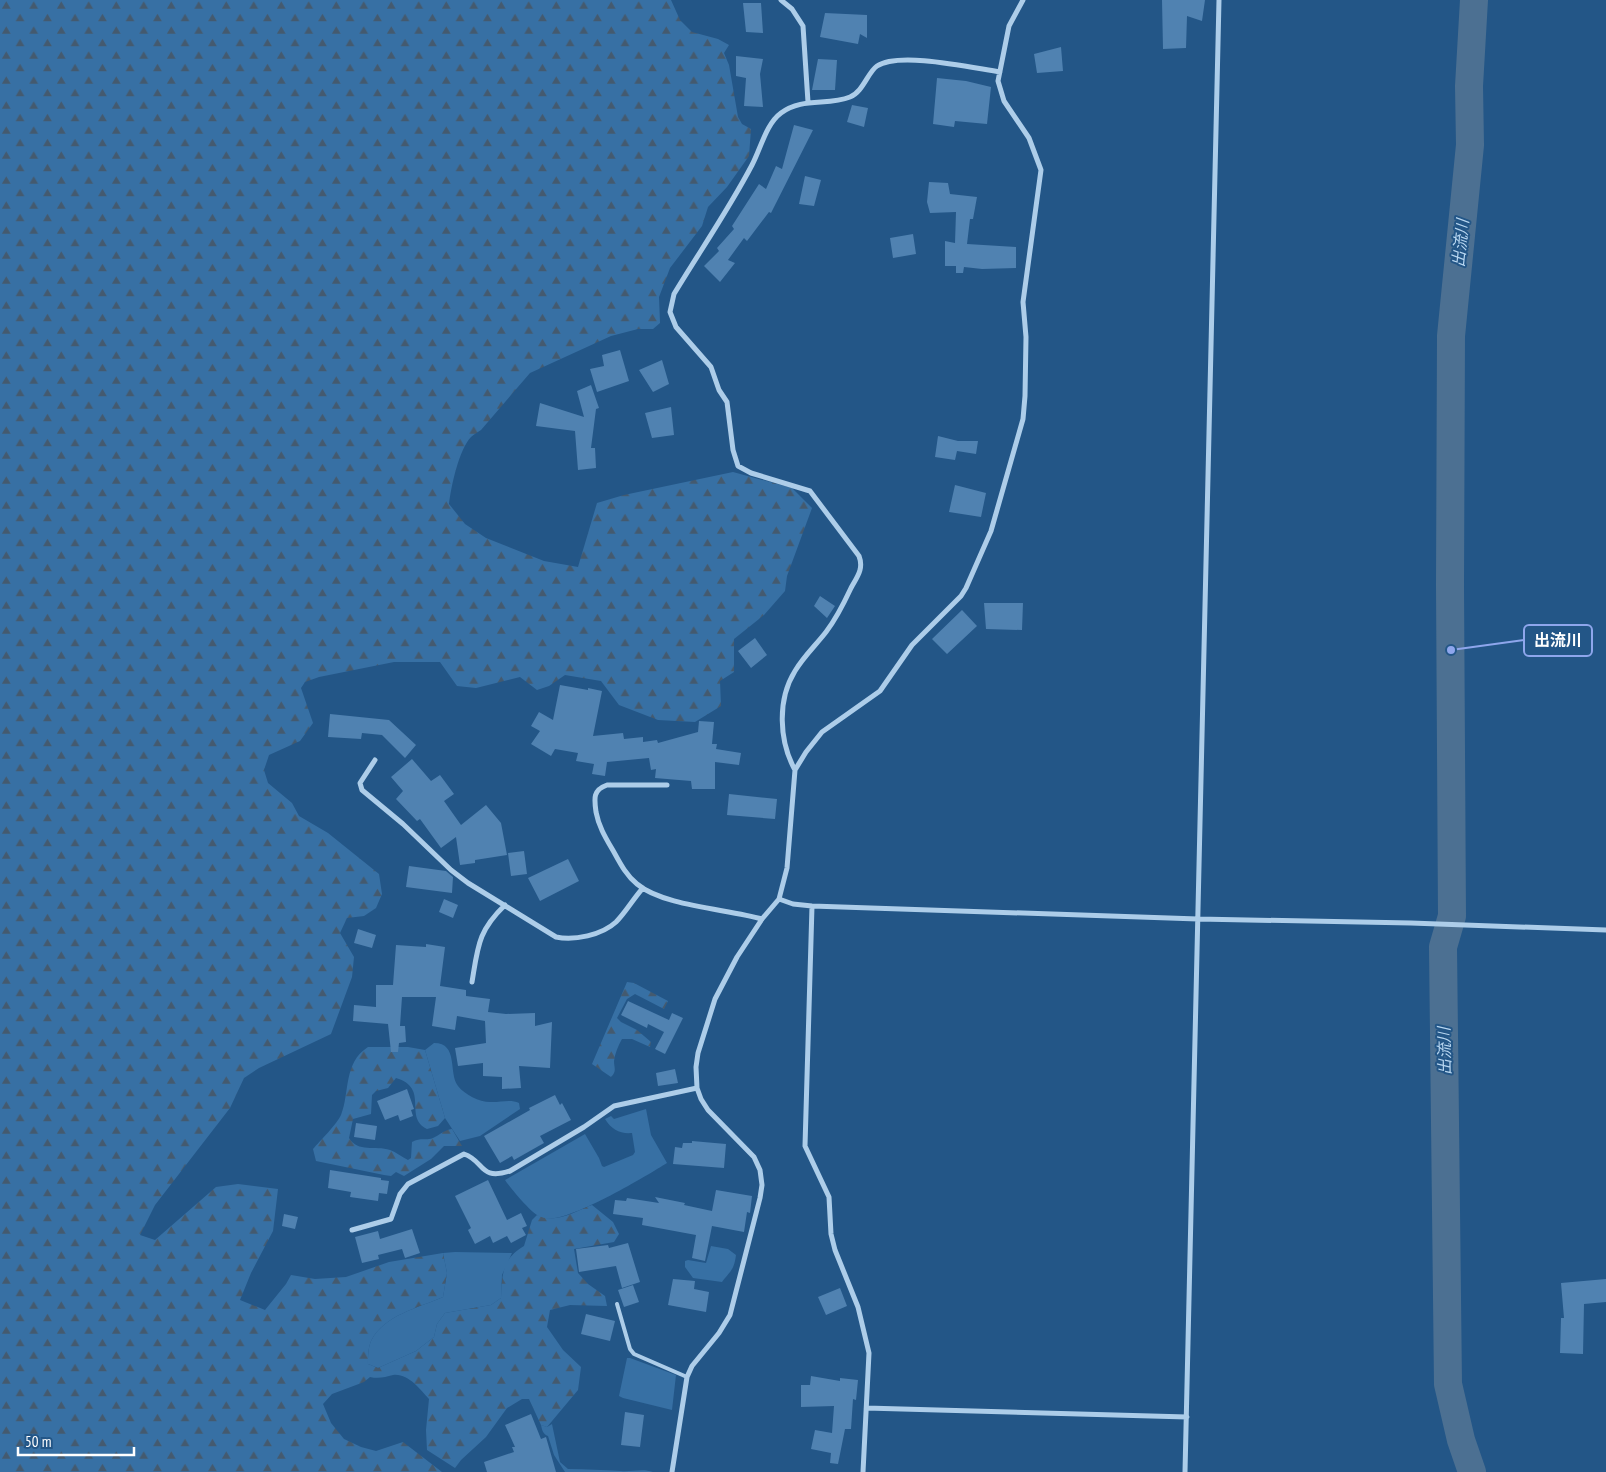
<svg xmlns="http://www.w3.org/2000/svg" width="1606" height="1472" viewBox="0 0 1606 1472" font-family="'PT Sans Narrow','Noto Sans JP',sans-serif">
  <style>
    .grass { fill: #3770a4 }
    .forest { fill: url(#forest-firs) }
    .lines { fill: none; stroke-linecap: round; stroke-linejoin: round }
    .river { stroke: #4c7092; stroke-width: 28 }
    .building { fill: #5082b1 }
    .lane { stroke: #adcde9; stroke-width: 4 }
    .street { stroke: #adcde9; stroke-width: 5 }
    .labels { text-anchor: middle; dominant-baseline: central; stroke-width: 4; stroke-linejoin: round; paint-order: stroke }
    .water-label { font-size: 16px; font-style: italic; fill: #b9d7f1; stroke: #235687 }
    .leader { fill: none; stroke: #8ea6ec; stroke-width: 2 }
    .callout-dot { fill: #8ea6ec; stroke: #235687; stroke-width: 2 }
    .callout { fill: #235687; stroke: #8ea6ec; stroke-width: 2 }
    .callout-label { font-size: 16px; text-anchor: middle; font-weight: bold; fill: #fff }
  </style>
  <defs>
    <pattern id="forest-firs" width="22" height="20" patternUnits="userSpaceOnUse" patternTransform="scale(1.25)"><rect width="22" height="20" fill="#3770a4"/><path d="M5 1l3.5 6h-7zM16 11l3.5 6h-7z" fill="#445a6f"/></pattern>
  </defs>
  <rect width="100%" height="100%" fill="#235687"/>
  <path class="grass" d="M434,1043C459,1043 448,1073 458,1086C465,1095 481,1103 492,1102C502,1102 511,1099 519,1103L520,1109L480,1136L460,1141L445,1118L425,1050Z
    M646,1109L651,1135L667,1163C646,1176 564,1226 542,1218C531,1213 515,1193 507,1183L505,1180L585,1134L599,1158L602,1166L604,1167L633,1155L635,1152L632,1133C620,1134 612,1130 605,1119L611,1116L614,1119Z
    M711,1246L728,1249L736,1255C734,1271 730,1271 722,1282L693,1278L685,1267V1261L688,1260L706,1263Z
    M455,1252L512,1253L502,1275L501,1298L491,1305L445,1313L437,1324L434,1337L416,1351L378,1368L368,1364C368,1357 368,1348 371,1341C384,1315 418,1308 443,1297L447,1273L443,1253Z
    M627,1358H630L676,1375L672,1410L623,1398L619,1396Z
    M552,1424L560,1462L568,1469C586,1469 603,1470 621,1471C631,1472 643,1468 653,1472H565L554,1455L548,1436C543,1434 542,1430 541,1425L547,1427Z"/>
  <path class="forest" d="M0,0H671L680,20L692,32L718,39L729,45L724,53L729,65L738,117L742,124L751,129L749,156L727,187L708,207L702,226L670,268L659,297L660,323L653,329H638L611,336L530,373L481,430C478,432 474,434 471,437C459,449 451,487 449,504L465,524L486,538L544,561L578,567L597,503L624,495L733,472L792,488L812,508L787,576L785,591L764,615L734,639V672L720,681L721,706L695,722L658,720L619,705L601,681L565,675L549,686L537,690L520,677L476,688L457,686L440,662H394L319,677L305,682L301,688L313,723L300,741L269,755L264,770L268,783L292,803L299,816L328,833L379,874L382,894L376,908L364,916L347,918L340,933L354,957L352,977L331,1034L259,1068L244,1078L230,1108L155,1205L140,1235L155,1240L216,1187L238,1184L278,1189L273,1231L251,1273L240,1300L265,1310L286,1284L291,1275L315,1279L346,1277L389,1262L443,1253L447,1273L443,1297C418,1308 384,1315 371,1341C368,1348 368,1357 368,1364L378,1368L416,1351L434,1337L437,1324L445,1313L491,1305L501,1298C502,1274 502,1259 524,1246L532,1220L537,1215C554,1225 576,1211 592,1205L613,1222L619,1234L614,1242L574,1249L578,1273L588,1284L605,1296L607,1306L570,1305L550,1310L547,1327L563,1350L581,1367L578,1390L547,1427L541,1425L529,1399H522L507,1408L486,1437L461,1460L455,1468L427,1450L426,1430L429,1399C420,1389 408,1373 393,1375C385,1377 379,1379 370,1377L364,1382L332,1394L323,1404L331,1423L344,1439L361,1447L376,1451L403,1442L442,1472H0Z
    M627,982L634,983L668,1001L664,1009L635,994L627,999L617,1018L621,1022L637,1030L651,1042L650,1047L632,1039H622C618,1046 615,1053 614,1061C614,1068 617,1071 611,1077L592,1064Z
    M368,1047H408L425,1050L445,1118L438,1126L427,1129C403,1117 430,1088 396,1078L388,1088L376,1091L372,1095L371,1114L353,1119L349,1138C358,1153 375,1145 390,1150C396,1152 402,1157 408,1160L411,1158L412,1142C421,1137 426,1141 433,1138C440,1135 444,1130 452,1129L462,1146H444L431,1159L404,1176L396,1172L391,1176L384,1175L316,1161L313,1149C320,1141 337,1124 341,1115C350,1093 343,1063 368,1047Z"/>
  <g class="lines">
    <path class="river" d="M1472,1472L1461,1440L1448,1384L1443,947L1452,916L1450,585L1451,336L1470,145L1469,86L1474,0"/>
  </g>
  <path class="building" d="M1162,0H1205L1202,21L1187,16L1186,48L1163,49Z
    M743,3H761L763,33L746,32Z
    M825,13L867,15V38L860,34L858,44L820,37Z
    M1061,47L1063,71L1037,73L1034,54Z
    M736,56L763,59L760,74L763,107L744,106L746,78L736,76Z
    M818,59L837,60L835,90H812Z
    M937,78L966,81L991,87L987,124L955,121L954,127L933,124Z
    M852,105L868,108L864,127L847,122Z
    M794,125L813,130L771,213L769,212L747,241L744,238L728,260L735,263L720,282L704,266L719,251L717,248L734,229L732,226L759,184L766,189L776,166L782,169Z
    M805,176L821,180L814,206L799,204Z
    M929,182L948,183L950,194L977,197L973,219H970L967,244L1016,247V268L982,269L964,267L963,273H956V266H945V241L955,243L956,212L930,213L927,202Z
    M913,234L916,254L893,258L890,238Z
    M620,350L629,381L597,392L590,369L604,366L602,355Z
    M662,360L669,384L653,392L639,370Z
    M591,385L599,408L596,409L591,448H595L596,468L578,470L575,431L536,426L540,403L584,417L577,391Z
    M671,407L674,435L652,438L645,413Z
    M938,436L958,441H978L976,454L957,451L955,460L935,457Z
    M955,485L986,493L981,517L949,512Z
    M820,596L835,606L827,618L814,606Z
    M984,603H1023L1022,630L986,629Z
    M962,610L977,626L947,654L932,639Z
    M755,638L767,655L751,668L738,651Z
    M560,685L588,690V688L602,691L593,736L623,733L624,739L643,737V742L657,740L658,743L698,732L699,721L714,722L712,744H717L716,749L741,753L739,765L715,762V789H692L691,781L655,778L656,769L651,770L649,758L607,762L605,776L592,774L594,764L576,761L578,753L555,749L551,756L531,744L540,731L531,726L539,712L553,720Z
    M330,714L389,720L416,745L405,758L382,735L362,733L361,739L328,737Z
    M412,759L431,781L440,775L454,794L444,801L461,825L486,805L501,823L507,855L475,860V863L460,865L456,837L441,848L420,819L417,821L396,799L403,791L391,777Z
    M729,794L777,799L775,819L727,815Z
    M524,851L527,874L511,876L508,853Z
    M568,859L579,881L540,901L528,878Z
    M409,866L446,871L453,877L452,893L406,887Z
    M444,899L458,905L453,918L439,912Z
    M358,929L376,935L372,948L354,943Z
    M426,944L445,947L440,986L466,990V996L490,999L488,1012L506,1014L535,1013V1026L552,1022L550,1068L519,1066L521,1088L502,1089V1077L483,1076V1063L458,1066L455,1048L486,1043L485,1021L457,1016L455,1030L432,1026L436,997H402L400,1026H405L406,1042L399,1043L398,1052H391L388,1024L353,1021L354,1005L376,1007V985H393L396,945L426,947Z
    M628,1001L669,1020L672,1013L683,1018L665,1054L655,1049L664,1032L648,1024L647,1028L621,1015Z
    M675,1069L678,1083L658,1086L656,1073Z
    M407,1089L414,1109L411,1110L413,1116L400,1121L398,1115L385,1120L377,1101Z
    M555,1095L560,1105L562,1103L571,1120L540,1136L544,1143L514,1160L512,1156L500,1163L484,1136L530,1110L529,1108Z
    M356,1123L377,1126L375,1140L354,1137Z
    M692,1141L726,1144L724,1168L673,1164L675,1147L682,1148L683,1143H692Z
    M330,1170L381,1178V1180L389,1181L387,1194L379,1193L378,1201L350,1197L351,1192L328,1188Z
    M488,1180L507,1220L521,1213L527,1226L522,1228L526,1235L511,1243L507,1236L493,1243L490,1236L475,1244L468,1230L471,1228L455,1196Z
    M716,1190L752,1196L750,1213L747,1212L744,1232L712,1226L705,1261L692,1258L696,1235L642,1225L643,1218L613,1214L615,1200L626,1201L627,1198L659,1203L655,1197L685,1203L684,1205L712,1211Z
    M284,1214L298,1217L295,1229L282,1226Z
    M412,1229L420,1253L405,1258L402,1249L378,1255L379,1259L362,1263L355,1237L378,1231L380,1239Z
    M628,1243L640,1282L622,1288L616,1266L579,1272L576,1249L608,1245L609,1248Z
    M673,1279L695,1281L694,1289L709,1292L706,1312L668,1305Z
    M1606,1279V1302L1584,1304L1583,1354L1560,1353L1561,1318H1564L1561,1283Z
    M633,1285L639,1302L624,1307L618,1290Z
    M840,1288L847,1306L826,1315L818,1297Z
    M586,1314L615,1321L610,1341L581,1334Z
    M811,1376L840,1381V1378L858,1380L856,1400L853,1399L851,1429H845L838,1464L830,1463L831,1453L811,1449L815,1430L832,1433L834,1406L801,1407V1385H810Z
    M625,1412L644,1415L640,1447L621,1445Z
    M531,1414L541,1439L546,1437L556,1472H487L484,1462L514,1452L512,1447H515L505,1425Z"/>
  <g class="lines">
    <path class="lane" d="M617,1304L630,1349L634,1354L687,1377"/>
    <path class="street" d="M781,0L792,9L803,26L808,102
      M375,760L360,783L362,790L403,824L451,870L468,883L556,937C574,941 602,935 616,922C626,912 633,899 643,888
      M795,770C779,741 777,700 795,671C804,656 816,645 826,632C836,619 844,603 851,588C857,577 864,569 859,556L810,491L751,473L738,466L733,450L727,402L719,390L711,367L676,327L670,312L674,294C700,251 729,209 752,165C761,148 766,124 781,113C802,97 828,106 850,97C863,92 868,72 877,66C899,51 973,68 1000,72
      M667,785H607C593,790 594,798 596,812C599,828 607,840 615,854C621,865 627,876 637,884C663,906 727,909 762,919
      M779,899L793,904L812,906L1198,919L1411,923L1606,930
      M812,906L805,1146L829,1197L831,1234L835,1250L858,1307L869,1353L863,1472
      M472,982C478,946 478,931 505,905
      M352,1230L391,1219L400,1194L408,1184L464,1154C485,1161 479,1181 510,1171L584,1127L614,1106L697,1088
      M866,1408L1187,1417
      M672,1472L687,1377L692,1366L719,1333L730,1315L760,1198L762,1185L760,1170L754,1157L708,1110L701,1099L697,1088L696,1067L698,1053L715,999L737,957L762,919L779,899L787,868L795,770L806,752L822,732L880,691L912,645L961,596L966,588L991,531L1023,419L1025,396L1026,337L1023,302L1041,170L1029,138L1004,101L998,81L1009,26L1023,0
      M1185,1472L1219,0"/>
  </g>
  <g class="labels">
    <g class="water-label">
      <text transform="translate(1460 243) rotate(-84)">出流川</text>
      <text transform="translate(1444 1051) rotate(-91)">出流川</text>
    </g>
  </g>
  <path class="leader" d="M1451 650L1524 640"/>
  <circle class="callout-dot" cx="1451" cy="650" r="5"/>
  <rect class="callout" x="1524" y="625" width="68" height="31" rx="5"/>
  <g class="callout-label">
    <text x="1558" y="646">出流川</text>
  </g>
  <path d="M18 1447v8h116v-8" fill="none" stroke="#ffffff" stroke-width="2.5"/>
  <text x="25" y="1447" font-size="15" fill="#ffffff" stroke="#235687" stroke-width="4" paint-order="stroke">50 m</text>
</svg>
